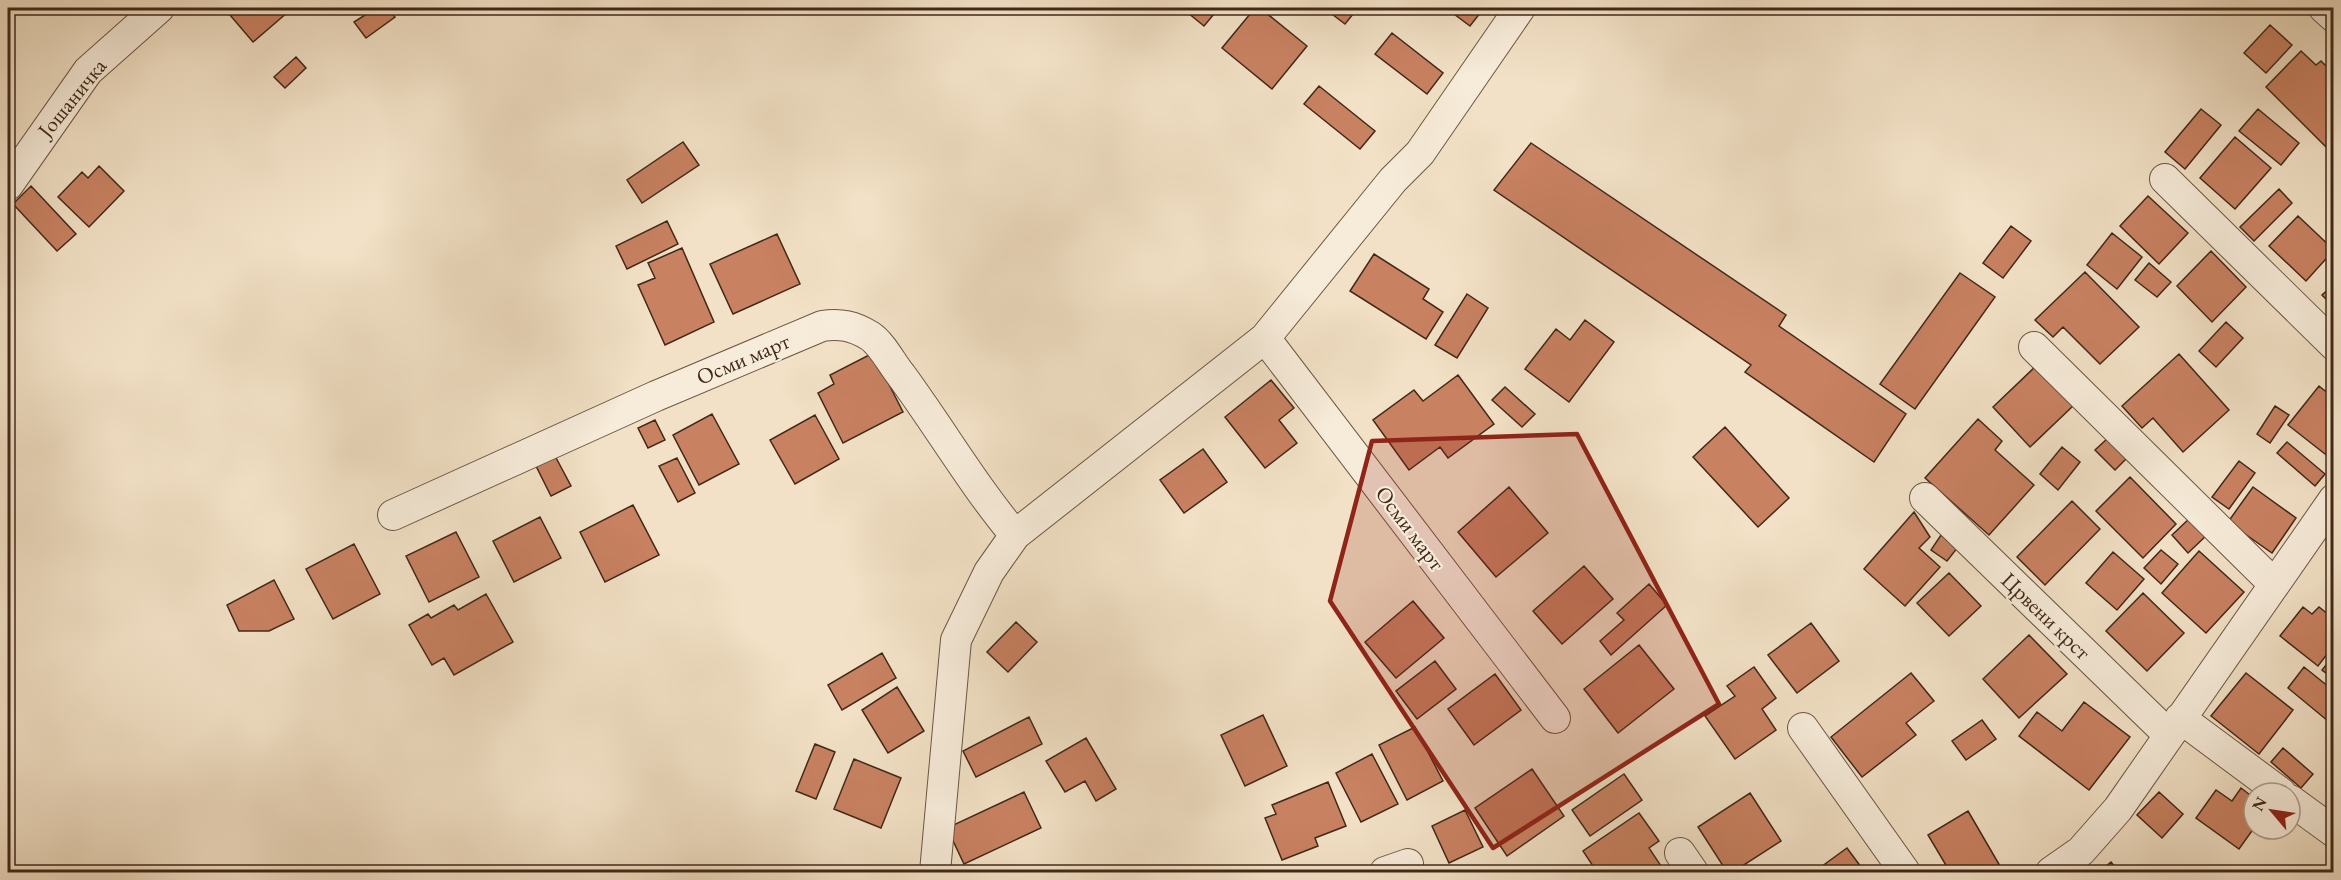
<svg xmlns="http://www.w3.org/2000/svg" width="2341" height="880" viewBox="0 0 2341 880" font-family="'EB Garamond',serif">
  <style>
    .building { fill: #c88161; stroke: #412818; stroke-width: 1.5 }
    .lines { fill: none; stroke-linecap: round; stroke-linejoin: round }
    .minor-casing { stroke: #6d5644; stroke-width: 32 }
    .minor { stroke: #f7ecda; stroke-width: 30 }
    .marked { fill: #8f2418; fill-opacity: 0.2; stroke: #8f2418; stroke-width: 4.5; stroke-linejoin: round }
    .labels { text-anchor: middle; dominant-baseline: central; stroke-width: 4.5; stroke-linejoin: round; paint-order: stroke }
    .street-label { font-size: 22px; fill: #412818; stroke: #f7ecda }
  </style>
  <rect width="100%" height="100%" fill="#f2e1c6"/>
  <filter id="stains"><feTurbulence type="fractalNoise" baseFrequency=".00333" numOctaves="4"/><feColorMatrix values="0 0 0 0 .2 0 0 0 0 .09 0 0 0 0 .02 0 0 0 .5 -.17"/></filter>
  <radialGradient id="worn" r=".72"><stop offset=".6" stop-color="#630" stop-opacity="0"/><stop offset="1" stop-color="#630" stop-opacity=".3"/></radialGradient>
  <path class="building" d="M224,8H284L288,12L253,42Z
    M376,8H388L395,17L366,38L354,22Z
    M1182,8H1219L1204,26Z
    M1255,8H1260L1307,46L1272,89L1222,48Z
    M1324,8H1358L1345,24Z
    M1446,8H1484L1470,26Z
    M2270,25L2292,45L2266,73L2244,53Z
    M1392,33L1443,73L1427,94L1375,54Z
    M2301,51L2316,65L2321,61L2334,74L2333,154L2266,87Z
    M296,57L306,68L285,88L274,77Z
    M1319,86L1375,131L1360,149L1304,104Z
    M2201,109L2221,125L2185,169L2165,152Z
    M2258,109L2299,143L2281,165L2239,131Z
    M2235,137L2271,168L2235,209L2200,178Z
    M683,142L699,165L642,203L627,180Z
    M1531,143L1786,315L1779,326L1906,414L1874,462L1745,372L1751,365L1494,190Z
    M99,166L124,191L89,227L58,197L82,172L88,178Z
    M31,186L76,234L57,251L13,204Z
    M2279,189L2292,203L2254,241L2240,227Z
    M2148,196L2188,233L2159,264L2120,226Z
    M2298,216L2334,250L2306,281L2269,246Z
    M667,221L678,244L627,269L616,246Z
    M2011,226L2031,241L2003,278L1983,263Z
    M2112,233L2142,257L2117,289L2087,265Z
    M777,234L800,284L733,314L710,264Z
    M682,248L714,322L665,345L638,285L655,278L648,263Z
    M2211,251L2246,287L2212,322L2177,286Z
    M1374,254L1429,289L1423,299L1443,312L1426,339L1350,291Z
    M2149,263L2171,282L2157,297L2135,280Z
    M2085,272L2139,327L2100,364L2063,327L2053,337L2035,320Z
    M1960,273L1995,297L1915,409L1880,384Z
    M2334,284V307L2322,295Z
    M1467,294L1488,308L1457,358L1435,345Z
    M1585,320L1614,342L1569,402L1525,369L1556,329L1570,340Z
    M2226,322L2243,338L2216,367L2199,351Z
    M873,353L903,412L843,443L818,393L834,384L830,375Z
    M2179,354L2229,410L2183,452L2153,418L2142,428L2122,406Z
    M2037,365L2074,405L2030,447L1993,407Z
    M1458,375L1494,424L1448,458L1440,447L1409,470L1373,420L1414,390L1423,401Z
    M1271,380L1294,408L1279,420L1297,443L1265,468L1225,417Z
    M2319,386L2334,398V461L2288,425Z
    M1505,387L1535,414L1522,427L1492,400Z
    M2275,406L2289,415L2270,443L2257,434Z
    M712,414L739,464L699,485L673,435Z
    M815,415L839,459L795,484L770,440Z
    M1978,419L2002,441L1995,450L2034,485L1989,535L1925,478Z
    M655,420L665,440L648,448L638,428Z
    M1725,427L1789,498L1758,527L1693,457Z
    M2108,438L2127,458L2115,470L2095,450Z
    M2287,442L2325,474L2315,486L2277,453Z
    M2062,447L2080,462L2058,490L2040,474Z
    M1203,449L1227,482L1184,513L1160,480Z
    M554,454L571,486L551,496L535,464Z
    M677,458L695,493L678,502L659,466Z
    M2239,461L2255,473L2229,509L2212,497Z
    M2130,477L2176,524L2143,558L2096,511Z
    M1509,487L1548,533L1496,577L1458,532Z
    M2253,487L2296,518L2272,553L2228,522Z
    M2072,501L2100,529L2045,585L2017,557Z
    M633,505L659,555L605,582L580,532Z
    M1914,512L1930,537L1919,548L1940,567L1905,606L1864,569Z
    M540,517L561,558L514,582L493,541Z
    M2191,517L2208,534L2188,553L2172,535Z
    M456,532L479,577L429,602L406,556Z
    M1941,535L1958,547L1947,561L1931,550Z
    M354,544L380,594L333,619L306,569Z
    M2161,550L2178,564L2161,584L2144,568Z
    M2199,551L2244,592L2206,633L2162,593Z
    M2113,552L2144,579L2117,610L2086,583Z
    M1584,566L1613,599L1562,644L1533,611Z
    M1949,573L1981,606L1949,636L1917,603Z
    M274,580L294,619L269,631H239L227,605Z
    M1649,584L1667,605L1611,655L1600,641L1624,620L1617,613Z
    M2143,593L2184,633L2147,671L2106,631Z
    M486,594L513,642L454,675L444,658L432,665L409,625L428,614L431,618L454,605L458,610Z
    M1413,601L1444,638L1396,678L1365,642Z
    M2303,607L2312,614L2319,607L2334,619L2330,631L2334,633V645L2318,666L2280,636Z
    M1016,622L1037,642L1008,672L987,652Z
    M1811,623L1839,661L1797,693L1768,655Z
    M2029,635L2067,674L2019,718L1983,679Z
    M1639,645L1674,689L1618,733L1584,689Z
    M882,653L896,678L842,710L828,685Z
    M2334,655V679L2322,670Z
    M1435,661L1456,689L1417,719L1396,691Z
    M1754,667L1776,698L1762,709L1776,730L1735,759L1705,716L1735,696L1727,686Z
    M2304,667L2334,691V726L2288,688Z
    M1911,673L1934,701L1906,723L1916,735L1862,777L1831,737Z
    M2246,673L2293,710L2259,754L2211,716Z
    M1495,674L1521,710L1474,745L1448,709Z
    M897,687L924,731L888,753L862,710Z
    M2084,702L2130,737L2089,790L2019,736L2037,712L2062,731Z
    M1263,715L1287,766L1245,786L1221,735Z
    M1029,717L1042,744L976,777L963,751Z
    M1982,720L1996,739L1966,760L1952,741Z
    M1415,727L1443,781L1407,800L1379,745Z
    M1086,738L1116,789L1096,801L1085,781L1065,792L1046,761Z
    M815,744L835,752L816,799L796,791Z
    M2283,748L2313,774L2301,788L2271,762Z
    M1372,754L1398,804L1361,822L1336,773Z
    M854,759L901,778L881,828L834,809Z
    M1532,769L1564,816L1507,856L1475,808Z
    M1624,774L1642,800L1590,836L1572,810Z
    M1328,782L1346,826L1315,838L1318,846L1282,860L1265,818L1276,814L1272,805Z
    M2241,788L2254,798V828L2239,849L2196,818L2216,790L2232,801Z
    M1024,792L1041,828L964,864L947,828Z
    M2159,792L2183,814L2162,838L2137,815Z
    M1750,793L1781,841L1733,872H1727L1698,827Z
    M1465,810L1483,847L1449,863L1432,826Z
    M1968,811L2000,866L1989,872H1950L1928,835Z
    M1639,813L1659,841L1649,848L1663,869L1659,872H1620L1618,870L1614,872H1597L1583,851Z
    M1847,848L1861,867L1855,872H1814Z
    M2111,862L2119,872H2099Z"/>
  <g class="lines">
    <g class="minor-casing">
      <path id="minor" d="M2324,8L2334,17
        M2165,179L2334,345
        M8,185L88,71L159,8
        M1265,338L1555,718
        M2034,347L2274,584
        M1925,498L2168,734
        M393,515L656,396L822,326C840,323 854,326 870,336C882,344 892,364 901,375C940,428 973,485 1015,535
        M2180,718L2281,793
        M1803,728L1905,872
        M2290,800L2334,832
        M1680,853L1693,872
        M935,872L956,640L989,572L1015,535L1265,338L1393,180L1420,153L1520,8
        M1385,872L1408,864
        M2051,872L2081,851L2118,809L2334,499"/>
    </g>
    <use href="#minor" class="minor"/>
  </g>
  <path class="marked" d="M1577,434L1719,704L1493,848L1330,601L1372,441Z"/>
  <g class="labels">
    <g class="street-label">
      <text transform="translate(72 98) rotate(-51)">Јошаничка</text>
      <text transform="translate(743 359) rotate(-23)">Осми март</text>
      <text transform="translate(1410 528) rotate(53)">Осми март</text>
      <text transform="translate(2046 616) rotate(44)">Црвени крст</text>
    </g>
  </g>
  <rect width="2341" height="880" fill="none" stroke="#f2e1c6" stroke-width="30"/>
  <rect x="9" y="9" width="2323" height="862" fill="none" stroke="#412818" stroke-width="3"/>
  <rect x="15" y="15" width="2311" height="850" fill="none" stroke="#412818" stroke-width="1.5"/>
  <g transform="translate(2272 811) rotate(299)"><circle r="28" fill="#f7ecda" stroke="#ae9e8c" stroke-width="1.5"/>
  <path d="M0-4.5L10 22L0 15L-10 22Z" fill="#8f2418"/>
  <text y="-9" font-size="16" font-weight="bold" text-anchor="middle" fill="#412818">N</text>
  </g>
  <rect width="100%" height="100%" filter="url(#stains)"/>
  <rect width="100%" height="100%" fill="url(#worn)"/>
</svg>
